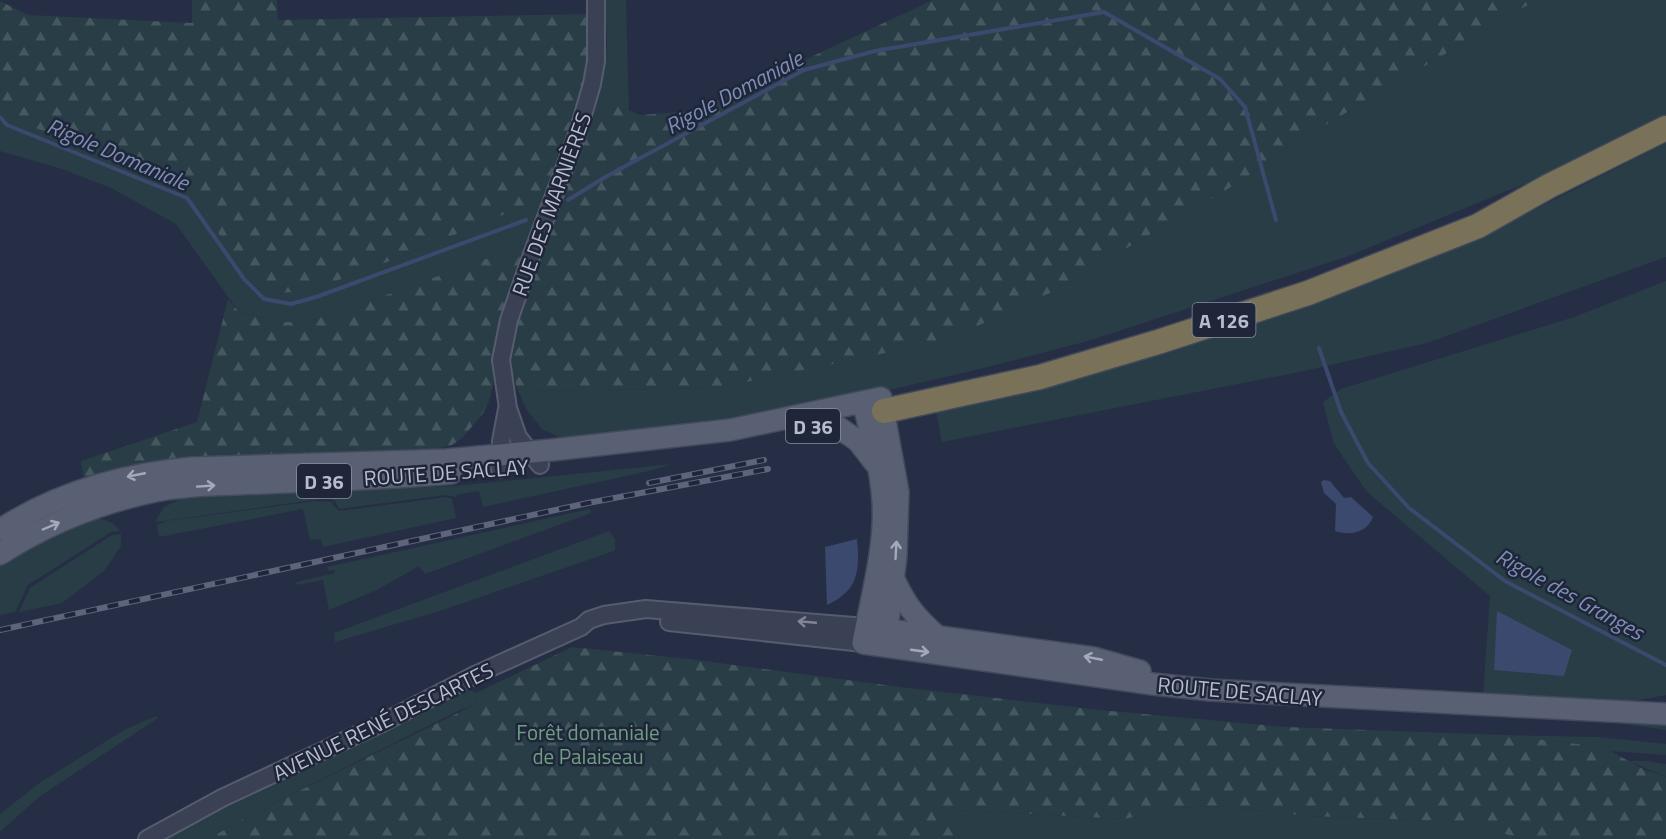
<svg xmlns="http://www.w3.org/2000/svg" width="1666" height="839" viewBox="0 0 1666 839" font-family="'Titillium Web',sans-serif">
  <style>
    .green { fill: #283d45 }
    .forest { fill: url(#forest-firs) }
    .water { fill: #3b496e }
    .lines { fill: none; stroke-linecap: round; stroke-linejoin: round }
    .stream { stroke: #3b496e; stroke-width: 4 }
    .minor-casing { stroke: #565c6e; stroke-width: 20 }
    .major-casing { stroke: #444a5d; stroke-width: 24 }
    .highway-casing { stroke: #42495b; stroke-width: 27 }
    .minor { stroke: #3b4154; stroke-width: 16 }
    .major { stroke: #596074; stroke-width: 21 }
    .highway { stroke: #7a7258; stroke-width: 24 }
    .rail-casing { stroke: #5d647b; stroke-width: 6 }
    .rail { stroke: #1f2639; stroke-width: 4; stroke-dasharray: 11; stroke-linecap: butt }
    .oneway { stroke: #a5aabb }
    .oneway2 { stroke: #808597 }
    .labels { text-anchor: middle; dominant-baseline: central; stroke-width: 5; stroke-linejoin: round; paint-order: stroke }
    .shield { fill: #1f2639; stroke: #8a90a1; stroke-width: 1.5 }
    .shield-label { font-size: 20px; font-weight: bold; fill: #b8bdcd }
    .street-label { font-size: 21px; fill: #b8bdcd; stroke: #1f2639 }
    .park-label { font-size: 21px; fill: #6f9f82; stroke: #1f2639 }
    .water-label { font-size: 22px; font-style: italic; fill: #7e8eb5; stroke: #1f2639 }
  </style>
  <defs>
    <pattern id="forest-firs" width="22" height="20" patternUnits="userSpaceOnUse" patternTransform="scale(1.5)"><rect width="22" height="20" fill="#283d45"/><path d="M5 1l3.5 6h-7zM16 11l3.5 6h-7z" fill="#45575f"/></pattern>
  </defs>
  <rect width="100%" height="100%" fill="#262e45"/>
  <path class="green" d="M605,0H626L629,112L608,102L593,117L604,72L607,44Z
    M1536,0H1666V116L1524,184L1346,257L1088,341L980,369L863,396L678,427L563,439L542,429L527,410L518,391L718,388L1050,293L1243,180L1280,152Z
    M0,107L11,118L74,137L193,191L227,245L258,288L280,293L309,291L398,258L549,196L530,243L480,261L445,277L400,290L347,309L306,322H276L239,312L176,224L111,188L62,169L0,151Z
    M1666,143V257L1427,343L1304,371L942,442L936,412L1058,382L1282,310L1538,208Z
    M1666,281V695L1628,702L1483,696L1490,596L1367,492L1334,444L1323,402L1341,389L1574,317Z
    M672,464L649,471L483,507L479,491L456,495V497L446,495L339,509L335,501L328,498L156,522V520L164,507L187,496L455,486Z
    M446,497L452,499L456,518L323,547L321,539L310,540L303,509L159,537L157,525L166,521L315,501L331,502L339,511Z
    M590,509L591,513L425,574L419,566L377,590L329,610L323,580L297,585L296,582L335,573L334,570L328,571L327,567Z
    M86,518C101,519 110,518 120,531L111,532L28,585L15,612L0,615V563Z
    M609,531L615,539V550L611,552L443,610L335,642L334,633Z
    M121,534V546L104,571L62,603L19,612L30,588L112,535Z
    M463,686L476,693L478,703L456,712L258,811L208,839H162L211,810Z
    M156,716L158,718L39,797L0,832V814L38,784L124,730Z
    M1666,720V730L1610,722Z
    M1498,735L1599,737L1666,744V755L1610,751L1603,747Z
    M1628,761H1646L1666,764V777Z
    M1221,806L1308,816L1469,822L1521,839H953L957,810L1124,819L1173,808Z"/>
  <path class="forest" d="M192,0H277L278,20L592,14L588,77L549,196L398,258L309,291L280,293L258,288L242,272L193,191L11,118L0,107V1L28,15L192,23Z
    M933,0H1536L1280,152L1243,180L1050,293L947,340L718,388L518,391L511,369L512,339L593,117L608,102L640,115L695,111Z
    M530,243L495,362L493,385L489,401L482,415L462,438L452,445L423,452L84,480L81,461L197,422L228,299L239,312L276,322H306L361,304Z
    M572,647L689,659L908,688L1100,710L1286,727L1504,735L1603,747L1643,769L1666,777V839H1521L1469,822L1308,816L1221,806L1173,808L1124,819L958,810L953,839H208L258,811L478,703L476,693Z"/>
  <path class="water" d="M1324,480L1330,481L1344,498L1351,497L1373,517C1367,533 1350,536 1335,531L1336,504L1324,493L1321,482Z
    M857,539C860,572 858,591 827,605L825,547Z
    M1497,611L1572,650L1564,676L1494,670Z"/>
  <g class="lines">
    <path class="stream" d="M0,117L7,125L187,198L244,279L264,299L291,304L316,297L526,220
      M568,200L607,176L804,70L875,51L1104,12L1220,79L1245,107L1276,220
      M1319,348L1341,412L1368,463L1409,508L1505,581L1666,665"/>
    <g class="minor-casing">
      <path id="minor" d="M540,465L518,437L508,408L501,360L509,320L531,257L578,132L592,84L596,61V0
        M500,469L501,441L507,409
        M669,622L863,643
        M147,839L222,798L380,724L477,674L581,627L589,620L604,615L646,609L866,627"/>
    </g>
    <g class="major-casing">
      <path id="major" d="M863,403C872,435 881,469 883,502C886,546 871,599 863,643L1153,684L1210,690L1666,714
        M832,423L858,441L875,463
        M0,530C58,492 124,474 192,468L446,460L552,450L730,430L881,398L898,492L896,556L885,646
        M0,554C45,525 94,505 146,493C184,484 225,485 264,483C326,480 388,479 451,473
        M893,577C905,604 915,617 938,637
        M875,628L1094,658L1140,671"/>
    </g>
    <g class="highway-casing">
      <path id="highway" d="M884,411L1040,377L1158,342L1308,293L1478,226L1549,186L1666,128"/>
    </g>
    <use href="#minor" class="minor"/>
    <use href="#major" class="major"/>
    <use href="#highway" class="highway"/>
    <g class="rail-casing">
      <path id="rail" d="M649,483L764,460
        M0,630L588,503L768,469"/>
    </g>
    <use href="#rail" class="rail"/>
  </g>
  <defs><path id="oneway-shaft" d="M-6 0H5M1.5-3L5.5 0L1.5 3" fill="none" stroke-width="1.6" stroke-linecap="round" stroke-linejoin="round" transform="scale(1.5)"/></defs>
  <g class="oneway">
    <use href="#oneway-shaft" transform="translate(136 475) rotate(169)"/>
    <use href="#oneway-shaft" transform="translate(206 486) rotate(-4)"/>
    <use href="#oneway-shaft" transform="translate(51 526) rotate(-23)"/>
    <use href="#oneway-shaft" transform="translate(896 550) rotate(-87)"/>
    <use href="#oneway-shaft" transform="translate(920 651) rotate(8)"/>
    <use href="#oneway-shaft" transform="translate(1093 658) rotate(-169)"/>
  </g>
  <use class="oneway2" href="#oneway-shaft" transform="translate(807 622) rotate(-175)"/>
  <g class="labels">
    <g class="shield">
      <rect x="1192.5" y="303" width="63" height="34" rx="4.5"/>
      <rect x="786" y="409" width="54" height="34" rx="4.5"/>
      <rect x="297" y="464" width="54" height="34" rx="4.5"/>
    </g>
    <g class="shield-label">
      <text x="1224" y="320">A 126</text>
      <text x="813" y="426">D 36</text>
      <text x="324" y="481">D 36</text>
    </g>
    <g class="street-label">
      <text transform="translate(551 204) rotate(-70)">RUE DES MARNIÈRES</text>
      <text transform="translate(446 472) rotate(-4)">ROUTE DE SACLAY</text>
      <text transform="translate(1240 691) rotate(5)">ROUTE DE SACLAY</text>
      <text transform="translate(383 721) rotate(-26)">AVENUE RENÉ DESCARTES</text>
    </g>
    <g class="park-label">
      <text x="588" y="732">Forêt domaniale<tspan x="588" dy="24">de Palaiseau</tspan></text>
    </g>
    <g class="water-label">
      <text transform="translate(734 92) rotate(-28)">Rigole Domaniale</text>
      <text transform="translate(118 154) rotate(23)">Rigole Domaniale</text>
      <text transform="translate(1570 594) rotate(29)">Rigole des Granges</text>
    </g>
  </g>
</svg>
